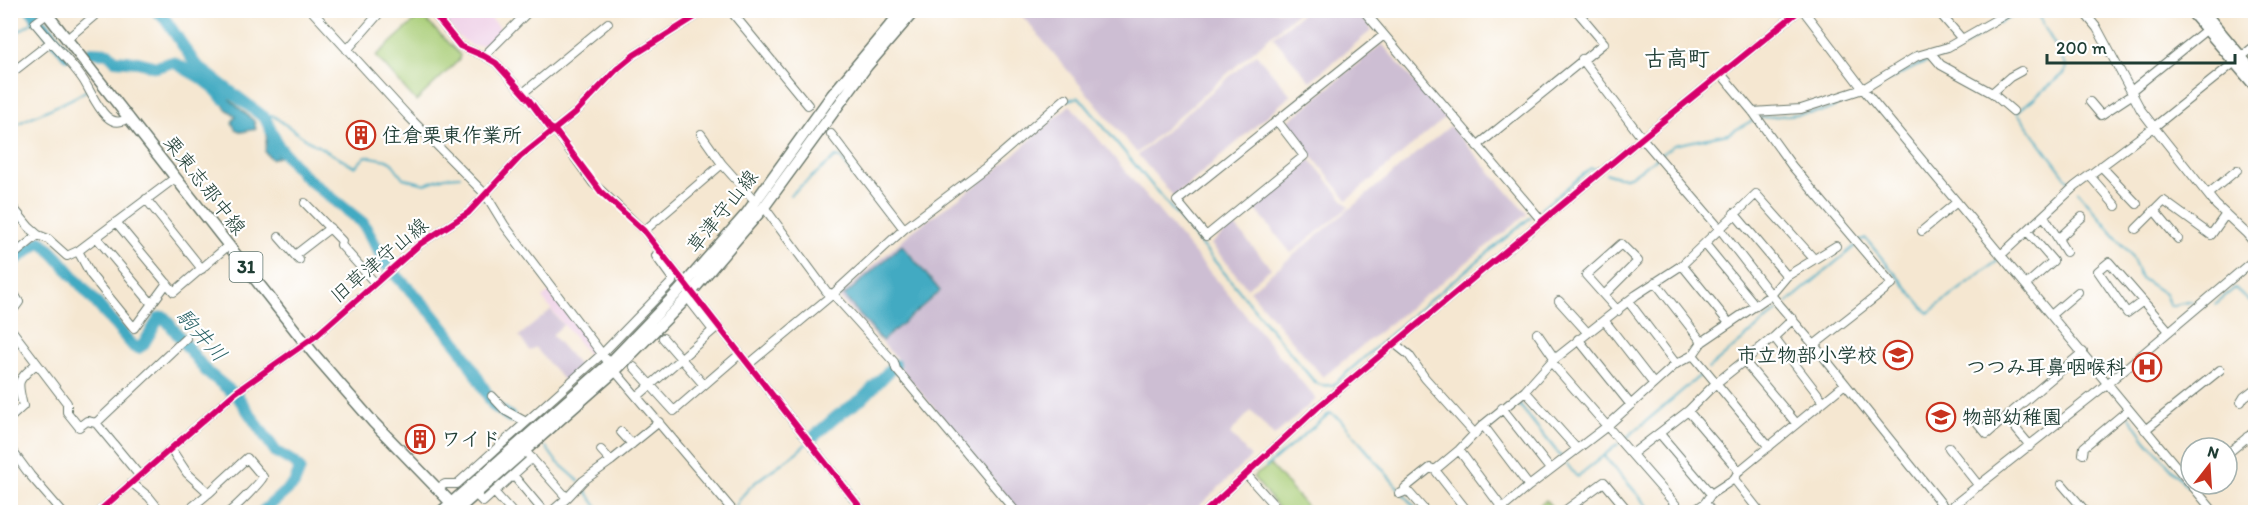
<svg xmlns="http://www.w3.org/2000/svg" width="2266" height="523" viewBox="0 0 2266 523" font-family="Itim,'Klee One',sans-serif">
  <style>
    .built { fill: #efd0e7 }
    .industrial { fill: #cdbed3 }
    .green { fill: #a9cd77; stroke: #648556; stroke-width: 1.5 }
    .water { fill: #42aac2; stroke: #30747b; stroke-width: 1.5 }
    .lines { fill: none; stroke-linecap: round; stroke-linejoin: round }
    .stream { stroke: #42aac2; stroke-width: 2 }
    .river { stroke: #42aac2; stroke-width: 12 }
    .minor-casing { stroke: #6a786b; stroke-width: 10 }
    .major-casing { stroke: #6a786b; stroke-width: 13 }
    .minor { stroke: #fff; stroke-width: 8 }
    .major { stroke: #fff; stroke-width: 10 }
    .cycleway-casing { stroke: #fff; stroke-width: 10 }
    .cycleway { stroke: #d6006c; stroke-width: 6 }
    .labels { text-anchor: middle; dominant-baseline: central; stroke-width: 4.5; stroke-linejoin: round; paint-order: stroke }
    .shield { fill: #fff; stroke: #627771; stroke-width: 1.5 }
    .shield-label { font-size: 18px; font-weight: bold; fill: #1f3d34 }
    .poi-label { font-size: 20px; font-weight: bold; fill: #1f3d34; stroke: #fff; text-anchor: start }
    .street-label { font-size: 20px; fill: #1f3d34; stroke: #fff }
    .water-label { font-size: 21px; font-style: italic; fill: #2b6366; stroke: #fff }
    .quarter-label { font-size: 22px; font-weight: bold; fill: #1f3d34; stroke: #fff }
  </style>
  <rect width="100%" height="100%" fill="#fff"/>
  <filter id="ink" filterUnits="userSpaceOnUse"><feTurbulence type="fractalNoise" baseFrequency=".0167" numOctaves="2"/><feDisplacementMap in="SourceGraphic" scale="12" xChannelSelector="R" yChannelSelector="G"/><feConvolveMatrix kernelMatrix="1 2 1 2 8 2 1 2 1" color-interpolation-filters="sRGB"/></filter>
  <filter id="wash" filterUnits="userSpaceOnUse"><feTurbulence type="fractalNoise" baseFrequency=".008" numOctaves="4" result="noise"/><feDisplacementMap in="SourceGraphic" scale="24" xChannelSelector="R" yChannelSelector="G"/><feGaussianBlur stdDeviation="1.35" result="paint"/><feColorMatrix in="noise" values="0 0 0 0 0 0 0 0 0 0 0 0 0 0 0 0 0 1.4 0 .05"/><feComposite in="paint" operator="in"/></filter>
  <g filter="url(#wash)">
    <rect width="100%" height="100%" fill="#f5e7d1"/>
    <path class="built" d="M441,11H485L503,32L490,44L472,46L459,37L438,13Z
      M551,291L598,354L592,359L542,298Z"/>
    <path class="industrial" d="M1018,11V10L1299,11L1137,153Z
      M1305,11H1356L1372,30L1310,81L1273,37Z
      M1382,44L1445,118L1347,200L1286,123Z
      M1256,54L1291,95L1174,197L1138,155Z
      M1070,105L1316,399L1274,436L1251,411L1230,433L1251,457L1193,512H1152L1148,508L1142,512H1018L968,448L902,370L900,362L839,297L910,233L992,174Z
      M1450,126L1527,214L1323,377L1250,291Z
      M1310,159L1349,207L1291,253L1252,205Z
      M1234,225L1271,268L1247,288L1211,244Z
      M551,310L563,325L552,335L581,368L565,382L535,347L530,351L519,336Z"/>
    <path class="green" d="M421,15L460,55L459,60L416,101L376,56Z
      M1270,465L1307,507L1301,512H1282L1253,477Z
      M1546,500L1556,512H1536L1534,510Z"/>
    <path class="water" d="M227,97L254,121L256,129L242,132L235,129L232,122L236,116L225,108L221,100Z
      M267,133L279,157L271,159L265,152Z
      M902,245L940,291L882,341L844,296Z"/>
    <g class="lines">
      <path class="stream" d="M2035,10L2066,65L2065,73L2017,112L2070,183
        M10,40L19,31L33,22
        M1940,58L1955,53L1996,24L2026,10
        M1869,90L1919,65L1934,60
        M1068,100L1079,97L1312,379C1318,386 1324,386 1333,385L1418,310L1531,217
        M265,118L272,115L307,140L355,167L366,156L387,160L392,163L403,178L425,184L445,177L460,176
        M1760,118L1825,111L1864,93
        M10,128C35,113 63,106 87,90
        M1660,155L1674,145L1728,134L1755,119
        M1606,173C1630,184 1636,172 1656,158
        M2078,191L2131,255L2141,278L2165,294L2170,306L2192,301
        M790,195L836,157L841,158L855,178L859,179L890,218
        M1541,209L1591,168L1601,170
        M1859,242L1865,238L1928,313L2000,259
        M1787,303L1855,246
        M2215,304L2235,288L2250,302L2253,299L2256,290
        M1708,369L1778,310
        M1517,402L1562,458
        M2129,416L2146,440L2188,487
        M1624,440L1703,373
        M546,447L556,461L579,481
        M1604,456L1653,512
        M1566,463L1577,477L1618,444
        M1266,467L1330,413L1341,420L1400,490
        M582,486L601,512
        M1403,494L1419,512
        M736,506C751,477 784,466 806,444"/>
      <path class="river" d="M31,10L38,19
        M156,10L165,19L196,65L265,118L279,147L303,175L363,223L387,266L431,312L461,349L494,406L510,417
        M43,24L67,55
        M91,52L108,53L115,60L138,62L156,67L173,62C194,75 208,78 223,99
        M10,264L41,241L57,257L134,347L138,348L143,345L159,318L164,317L206,371L238,397L276,452L295,463L300,469L294,484L262,512
        M812,438L837,416L862,399L895,365"/>
    </g>
  </g>
  <g filter="url(#ink)">
    <g class="lines">
      <g class="minor-casing">
        <path id="minor" d="M311,10L407,115L486,195L505,226L615,371L734,512
          M431,10L460,46L484,56L496,63L529,100L549,127L557,133L593,183L644,231L680,277
          M730,10L808,105
          M1363,10L1542,221
          M1803,10L1863,89L2214,512
          M1937,10L1962,39
          M2082,10L2097,28L2141,110L2154,127L2216,205L2246,233L2256,245
          M67,39L101,10
          M51,42C61,53 73,65 82,78C92,91 106,136 129,117
          M347,50L382,10
          M1930,52L1941,65L1992,93L2013,111
          M484,56L530,10
          M1582,59L1642,138L1720,229L1771,295L1814,345L1948,512
          M10,74L51,42L35,23L47,14
          M1722,75L1753,112L1792,166L1892,284L1814,345
          M2131,91L2206,30
          M523,93L608,23
          M1992,93L2010,77L2021,71
          M2090,102L2101,115L2133,94
          M1753,112L1801,109L1863,89L1917,56L1948,47L2013,10
          M1278,122L1304,156L1206,236L1177,201L1384,35
          M701,134L722,164L756,202
          M831,134L904,229
          M1477,146L1604,43L1576,10
          M2101,166L2137,204
          M2089,175L2116,206
          M2208,194L2237,170
          M146,199L202,269
          M305,203L342,241L341,245L375,283
          M10,204L29,227L38,235L48,239L67,256L78,251L175,178
          M764,207L827,292L833,294L894,362L896,369L1016,512
          M2154,210L2178,239
          M1734,213L1787,276
          M2044,216L2066,252
          M116,222L174,292L229,245
          M2136,229L2164,201L2211,235L2226,214
          M644,231L722,164
          M1922,231L1957,202
          M96,237L152,304
          M279,237L299,260
          M2058,239L2082,217
          M1705,244L1755,305
          M78,251L91,275L134,328L167,283
          M295,255L330,228
          M2001,255L2075,186L2154,127L2256,45
          M10,258L38,235
          M1682,265L1729,323
          M1655,282L1702,342
          M2026,285L2053,261L2027,231
          M10,287L19,302L10,314
          M1604,295L1638,261L1621,244L1586,275L1618,311
          M687,297L712,329
          M698,300L864,512
          M1559,301L1587,332
          M1628,301L1676,364
          M2143,301L2127,313L2098,271L2109,262L2169,331
          M2051,315L2078,292
          M1604,320L1653,383
          M10,328L67,403V412L79,427L87,421L96,423L139,475
          M1537,333L1555,359
          M1774,337L1823,401
          M663,338L704,385
          M1578,339L1631,405
          M1394,343L1409,355L1425,378L1475,434
          M1693,355L1769,447
          M1551,362L1682,512
          M1745,362L1796,423
          M749,364L833,294L904,229L985,168L1066,98
          M634,367L674,411L740,354
          M1525,391L1577,449
          M492,396L506,411L526,422
          M638,396L718,326
          M2241,402L2244,397L2256,388
          M1502,408L1550,469
          M1688,411L1739,471
          M1972,416L1987,434L2006,417
          M10,418L23,406C17,380 16,382 36,364
          M96,423L186,338
          M1483,425L1529,486
          M2145,430L2220,370
          M621,432L632,444
          M1660,434L1711,494
          M2247,437L2256,447
          M2029,447L2027,442L2006,417L2083,352
          M10,448L30,475L62,512
          M1949,448L1979,486
          M171,449L187,473L209,493L247,458L263,477C261,482 235,508 229,512
          M601,450L611,461
          M1459,450L1503,509
          M526,452L567,498L551,512
          M1632,454L1688,411L1715,384L1774,337L1793,319
          M2083,454L2084,447L2128,410
          M2227,454L2256,430
          M1435,470L1468,512
          M1246,474L1280,512
          M513,475L544,512
          M1734,479L1760,512
          M132,483L149,497L161,512
          M2062,484L2086,512
          M438,488L445,484H457L602,354L672,282V278L656,256L659,250
          M1405,488L1426,512
          M494,492L512,512
          M475,494L483,502L532,458
          M1399,494L1404,492L1405,488L1430,468L1435,470L1459,450L1483,425L1525,391L1551,362L1636,295L1682,265L1756,194L1814,259
          M567,498L583,481L611,461L659,422
          M1705,503L1712,512
          M98,512L236,392L317,335L420,244L468,213L520,157L575,113L617,69L634,55L706,10
          M186,512L209,493
          M1205,512L1318,407L1642,138L1800,10
          M1498,512L1529,486L1606,427L1676,364L1693,355L1702,342L1771,295L1787,276L1836,246
          M1563,512L1604,482L1629,512
          M1616,512L1624,507
          M1692,512L1705,503L1711,494L1734,479L1739,471L1845,384
          M1945,512L2107,384L2256,258"/>
      </g>
      <g class="major-casing">
        <path id="major" d="M44,10L313,353L373,422L455,507
          M2190,10L2256,87
          M2202,10L2256,75
          M441,512L610,363L677,293L747,213L832,95L903,10
          M455,512L615,371L682,303L764,207L867,66L915,10"/>
      </g>
      <use href="#minor" class="minor"/>
      <use href="#major" class="major"/>
      <g class="cycleway-casing">
        <path id="cycleway" d="M431,10L460,46L484,56L496,63L529,100L549,127L557,133L601,192L644,231L864,512
          M98,512L236,392L317,335L420,244L468,213L520,157L575,113L617,69L634,55L706,10
          M1205,512L1318,407L1642,138L1800,10"/>
      </g>
      <use href="#cycleway" class="cycleway"/>
    </g>
  </g>
  <defs>
    <g id="building-ring" transform="scale(1.5)"><circle r="9.5" fill="#fff" stroke="#c8321e" stroke-width="1.5"/><path d="M-4-6H4V6H1V3H-1V6H-4ZM-2.5-4.3h1.7v1.8h-1.7ZM.8-4.3h1.7v1.8H.8ZM-2.5-1h1.7V.8h-1.7ZM.8-1h1.7V.8H.8Z" fill="#c8321e"/></g>
    <g id="school-ring" transform="scale(1.5)"><circle r="9.5" fill="#fff" stroke="#c8321e" stroke-width="1.5"/><path d="M0-5L7-2L0 1L-7-2ZM-4 1L0 2.5L4 1V4Q0 6-4 4Z" fill="#c8321e"/></g>
    <g id="hospital-ring" transform="scale(1.5)"><circle r="9.5" fill="#fff" stroke="#c8321e" stroke-width="1.5"/><path d="M-5-5h3v3.5h4V-5h3V5h-3V1.5h-4V5h-3Z" fill="#c8321e"/></g>
  </defs>
  <g fill-rule="evenodd">
    <use href="#building-ring" x="361" y="135"/>
    <use href="#school-ring" x="1898" y="355"/>
    <use href="#hospital-ring" x="2147" y="367"/>
    <use href="#school-ring" x="1941" y="417"/>
    <use href="#building-ring" x="420" y="439"/>
  </g>
  <g class="labels">
    <rect class="shield" x="229.5" y="252" width="33" height="30" rx="4.5"/>
    <g class="shield-label">
      <text x="246" y="267">31</text>
    </g>
    <g class="poi-label">
      <text x="382" y="135">住倉栗東作業所</text>
      <text x="1877" y="355" text-anchor="end">市立物部小学校</text>
      <text x="2126" y="367" text-anchor="end">つつみ耳鼻咽喉科</text>
      <text x="1962" y="417">物部幼稚園</text>
      <text x="441" y="439">ワイド</text>
    </g>
    <g class="street-label">
      <text transform="translate(205 185) rotate(52)">栗東志那中線</text>
      <text transform="translate(722 211) rotate(-51)">草津守山線</text>
      <text transform="translate(379 260) rotate(-40)">旧草津守山線</text>
    </g>
    <g class="water-label">
      <text transform="translate(202 335) rotate(48)">駒井川</text>
    </g>
    <g class="quarter-label">
      <text x="1677" y="58">古高町</text>
    </g>
  </g>
  <rect width="2266" height="523" fill="none" stroke="#fff" stroke-width="36"/>
  <g transform="translate(2209 466) rotate(17)"><circle r="28" fill="#ffffff" stroke="#a5b1ae" stroke-width="1.5"/>
  <path d="M0-4.5L10 22L0 15L-10 22Z" fill="#c8321e"/>
  <text y="-9" font-size="16" font-weight="bold" text-anchor="middle" fill="#1f3d34">N</text>
  </g>
  <path d="M2047 54v9h188v-9" fill="none" stroke="#1f3d34" stroke-width="3"/>
  <text x="2056" y="54" font-size="18" fill="#1f3d34" stroke="#ffffff" stroke-width="4.5" paint-order="stroke">200 m</text>
</svg>
